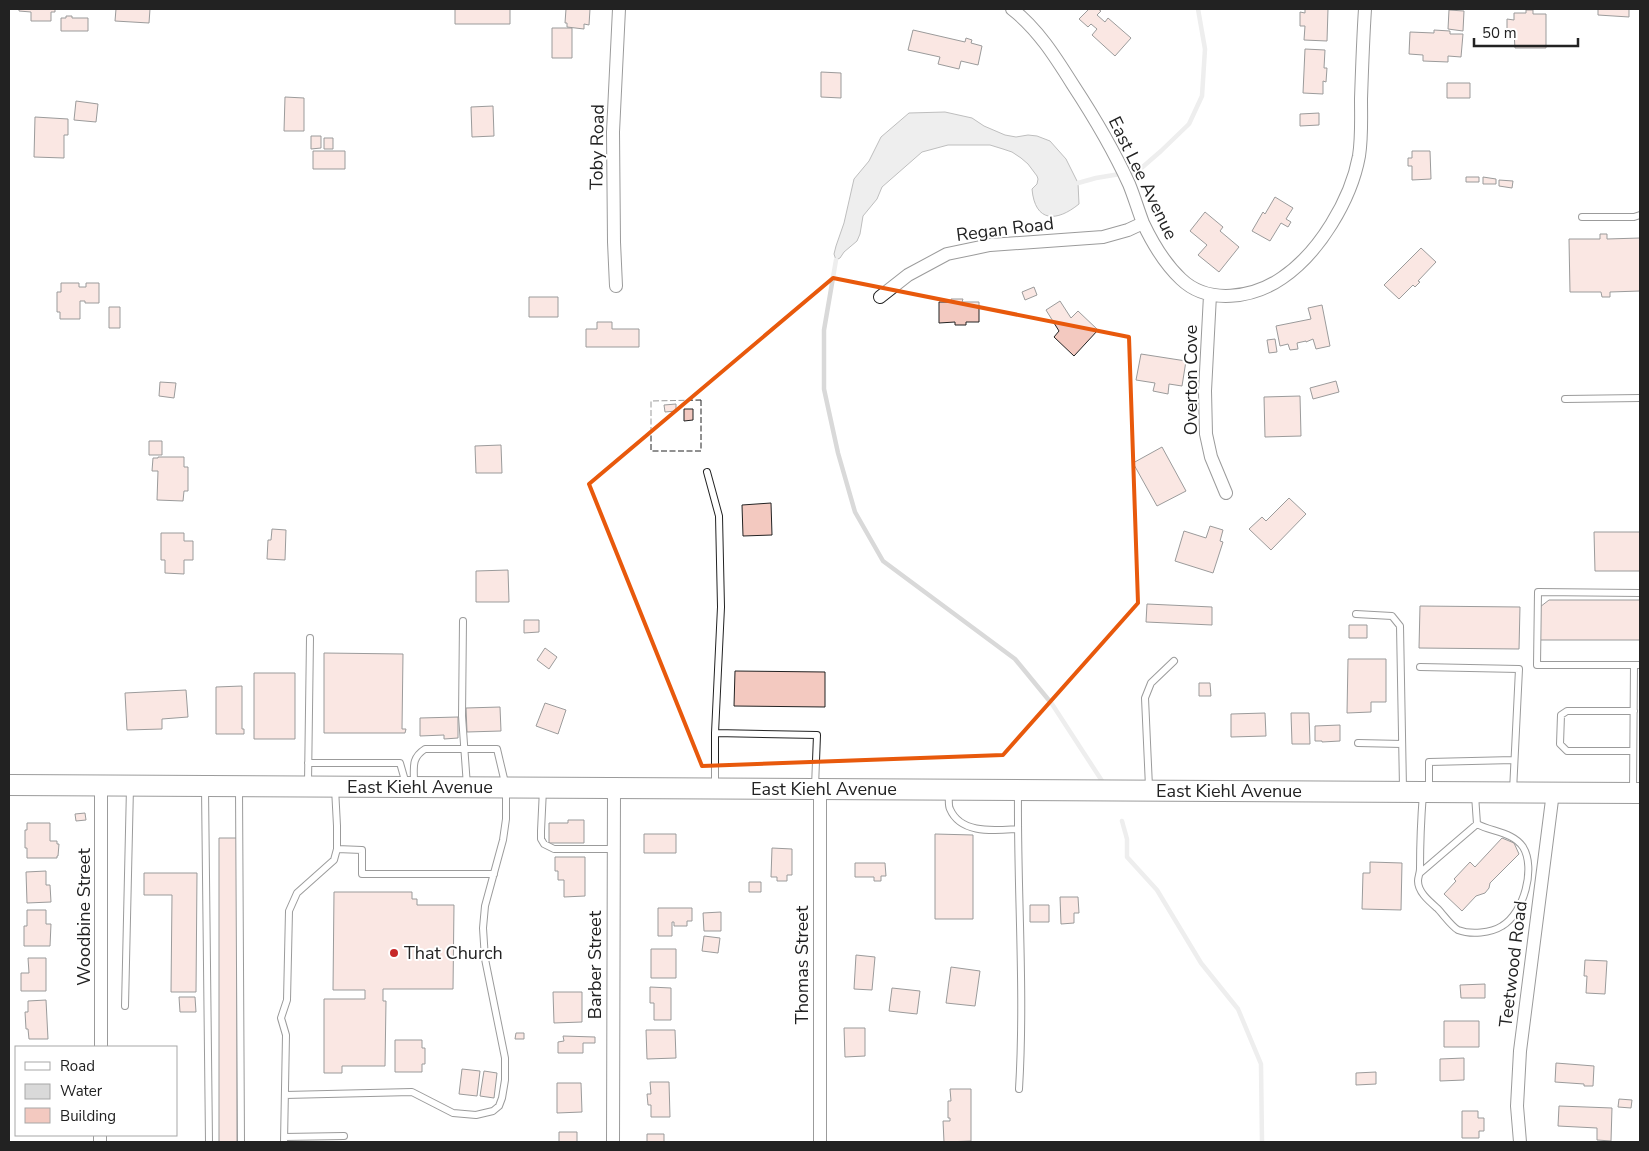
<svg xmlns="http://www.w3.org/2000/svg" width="1649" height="1151" viewBox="0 0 1649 1151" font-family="'Nunito Sans',sans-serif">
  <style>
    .water { fill: #d9d9d9; stroke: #6f6f6f }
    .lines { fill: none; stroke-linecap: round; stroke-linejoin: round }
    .stream { stroke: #d9d9d9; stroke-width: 4.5 }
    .building { fill: #f3c9c0; stroke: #222 }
    .service-casing { stroke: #222; stroke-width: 8 }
    .minor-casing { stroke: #222; stroke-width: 14 }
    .primary-casing { stroke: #222; stroke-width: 22 }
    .service { stroke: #fff; stroke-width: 6 }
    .minor { stroke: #fff; stroke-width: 12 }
    .primary { stroke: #fff; stroke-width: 20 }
    .fence { stroke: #222; stroke-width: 1; stroke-dasharray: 6 2.5; stroke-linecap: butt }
    .marked { fill: none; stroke: #e8590c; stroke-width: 4; stroke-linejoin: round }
    .poi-dot { fill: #c62828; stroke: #fff; stroke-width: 2 }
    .labels { text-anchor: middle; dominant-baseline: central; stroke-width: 4; stroke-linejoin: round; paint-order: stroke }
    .street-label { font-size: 18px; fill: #222; stroke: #fff }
    .poi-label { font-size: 18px; fill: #222; stroke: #fff; text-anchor: start }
  </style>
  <rect width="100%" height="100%" fill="#fff"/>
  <path class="water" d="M945,112L972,118L984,126L1005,135L1016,137L1028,135L1037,136L1050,141L1066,159L1078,183L1079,204C1057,222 1035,223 1032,189L1037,184L1038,179L1037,176L1028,164L1021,158L1012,152L1003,149L990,145H948L922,152L882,187L877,199L863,216L860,234L857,241L844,252L840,258L836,260L834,254L836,246L844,223L854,179L869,161L881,137L909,113Z"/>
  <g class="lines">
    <path class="stream" d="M1078,183L1096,178L1138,171L1161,151L1189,124L1202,96L1205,49L1198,9
      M836,260L824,330V389L838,453L855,512L883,561L1015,659L1052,704L1104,784
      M1122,821L1127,839V857L1157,890L1201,963L1238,1009L1261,1064L1262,1142"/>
  </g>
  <path class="building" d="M19,9H55V12H51V21H31V12L19,11Z
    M116,9H150L149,23L115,21Z
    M455,9H510V24H455Z
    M566,9H590L589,25L584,24V29L567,27V23H565Z
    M1089,9H1098L1101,11L1097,15L1105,22L1108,18L1131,38L1115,56L1092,35L1097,29L1091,24L1088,27L1079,19Z
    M1305,9H1328L1327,41L1304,40L1305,26H1300V12L1305,13Z
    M1598,9H1629V17L1598,15Z
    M1449,10L1464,11L1463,31L1448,29Z
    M1526,10H1533V14H1546V48H1515L1514,33H1507V19L1514,20V13H1526Z
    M66,16H72V18H88V31H61V18H66Z
    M552,28H572V58H552Z
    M913,30L965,42L966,38L972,40L971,43L982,46L978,65L961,61L959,69L938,64L940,57L908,50Z
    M1434,30L1450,31V34H1463L1461,57L1448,56V62L1423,61V55L1409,54L1410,32L1434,33Z
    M1305,49L1325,50L1324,68H1327L1326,82L1323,81V94L1303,93Z
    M821,72L841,73V98L821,97Z
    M1447,83H1470V98H1447Z
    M285,97L304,98V131H284Z
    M76,101L98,104L96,122L74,120Z
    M493,106L494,136L472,137L471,107Z
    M1319,113V125L1300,126V114Z
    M35,117L68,119V135H64V158L34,157Z
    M311,136H321V148L311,149Z
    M324,138H333V149H324Z
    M313,151H345V169H313Z
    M1412,151H1430L1431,179L1412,180V166H1408V158H1412Z
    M1466,177H1479V182H1466Z
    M1483,177L1496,179V184H1483Z
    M1499,180L1513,181L1512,188L1499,186Z
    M1275,197L1293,208L1286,219L1291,222L1288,227L1281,223L1270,241L1252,231L1263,212L1265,214Z
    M1205,212L1223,227L1220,231L1239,247L1219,272L1198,255L1207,245L1190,231Z
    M1600,234H1607V239L1640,238V291L1610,292V297H1602L1601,292H1570L1569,239H1600Z
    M1421,248L1436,262L1418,281L1420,282L1415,287L1413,285L1399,299L1384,285Z
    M61,283H79V287H86V283H99V303H85V301H80V319H60V312H57V292H61Z
    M1034,287L1037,295L1025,300L1022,292Z
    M529,297H558V317H529Z
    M951,299H963L962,302H979V322H966V325H955V322L939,323V302H951Z
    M1060,301L1071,318L1078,311L1098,330L1074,356L1054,337L1059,331L1046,310Z
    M1322,305L1330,346L1316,349L1313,339L1306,342V341L1297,343L1298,349L1290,350L1288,344L1280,346L1276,326L1311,319L1308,308Z
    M109,307H120V328H109Z
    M597,322H612V329H639V347H586V329H597Z
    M1275,339L1277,352L1269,353L1267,340Z
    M1141,354L1186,361L1182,386L1169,384L1168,394L1153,391L1155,383L1136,380Z
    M1336,381L1339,392L1313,399L1310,388Z
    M160,382L176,383L174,398L159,396Z
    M1300,396L1301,436L1265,437L1264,397Z
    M676,404V411L665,412L664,405Z
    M684,409H693V420L684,421Z
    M149,441H162V455H149Z
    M501,445L502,473H476L475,446Z
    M1162,447L1186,491L1157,506L1133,463Z
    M158,457H184V467H188V491H184L183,501L157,500L158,471H152L153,458H158Z
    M1289,498L1306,514L1271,550L1249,529L1262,517L1266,521Z
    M771,503L772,535L743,536L742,505Z
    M1210,526L1223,530L1220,541L1223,542L1213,573L1175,561L1184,531L1206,538Z
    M272,529L286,530L285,560L267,559L268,540H271Z
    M1594,532H1640V571H1595Z
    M161,533H184V541H193V560H184V574L165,573V560H161Z
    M508,570L509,602H476V571Z
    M1549,600H1640V640H1540V607Z
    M1147,604L1212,607V625L1146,622Z
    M1420,606L1520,607L1519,649L1419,648Z
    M524,620H539V632L524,633Z
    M1349,625H1367V638H1349Z
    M545,648L557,657L549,669L537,660Z
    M324,653L403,654L402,729H406L405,733H324Z
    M1348,659H1386V702H1371V712L1347,713Z
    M735,671L825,672V707L734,706Z
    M254,673H295V739H254Z
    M1199,683H1210L1211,696H1199Z
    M242,686V729H244V734H216V687Z
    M186,690L188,717L162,719V729L127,730L125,693Z
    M545,703L566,710L558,734L536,726Z
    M500,707L501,731L467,732L466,708Z
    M1265,713L1266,736L1231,737V714Z
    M1291,713H1309L1310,744H1292Z
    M458,717V738L444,739V735L420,736V718Z
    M1340,725V741L1322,742V741H1315V726Z
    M85,813L86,820L76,821L75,814Z
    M568,820H584V843H549V823H568Z
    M27,823H50V841H57V844H59L58,856H57V858H27V848H25V830H27Z
    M644,834H676V853H644Z
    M935,834L973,835V919H935Z
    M219,838H237V1142H219Z
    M1502,838L1514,843L1519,854L1490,883L1489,888L1485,893L1476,896L1462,911L1444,894L1456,881L1454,879L1470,862L1475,867Z
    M772,848L792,849V875H787V881H777V877H771Z
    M555,857H585V896L564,897V880H558V871H555Z
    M1370,862L1402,863L1401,910L1362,909L1363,873H1370Z
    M855,863H885L886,876H881V881H874V877H855Z
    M46,871V885H50L51,902L27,903L26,872Z
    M144,873H197L196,992H171L172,895H144Z
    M749,882H761V892H749Z
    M334,892H412V899H417V905H454L453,989H383V1001H386L385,1066H342V1073H324V999H365V990H333Z
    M1060,897H1078L1079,913H1074V923L1061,924Z
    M1030,905H1049V922H1030Z
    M658,908H692V921H687V926H674V922H672V936H658Z
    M27,910H46V924H51L50,946H24V926H27Z
    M721,912V931H704L703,913Z
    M704,936L720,938L718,953L702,951Z
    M651,949H676V978H651Z
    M856,955L875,957L872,990L854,989Z
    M28,958H46V991H21V973H29Z
    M1585,960L1607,961L1605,994L1586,993L1587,976H1584Z
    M951,967L980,971L975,1006L946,1003Z
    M1485,984V998H1461L1460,985Z
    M650,987L671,988V1020H654V1003H650Z
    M892,988L920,991L917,1014L889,1011Z
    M553,992H582V1022L554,1023Z
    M179,997H195L196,1012H180Z
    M46,1000L48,1039H29L28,1029H26L25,1012H28V1001Z
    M1444,1021H1479V1047H1444Z
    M844,1028H865V1056L845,1057Z
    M646,1030H675L676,1058L647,1059Z
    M516,1033H524V1039H515Z
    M563,1036L595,1037V1043H583V1053H558V1042L564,1041Z
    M395,1040H422V1048H425V1064H422V1072H395Z
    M1464,1058V1080L1440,1081V1059Z
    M1556,1063L1594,1066L1593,1086H1584V1084L1555,1082Z
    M462,1069L480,1071L477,1096L459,1094Z
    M484,1071L497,1073L494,1098L480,1096Z
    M1376,1072V1084L1356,1085V1073Z
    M650,1082H669L670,1117H651V1105H648L647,1094H651Z
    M557,1083H581L582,1112L557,1113Z
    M950,1089H971V1141L944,1142L943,1121H950V1118H948V1101H951Z
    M1619,1099L1632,1100L1631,1108L1618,1107Z
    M1559,1106L1612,1108L1611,1141L1597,1140V1128L1558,1126Z
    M1462,1111H1478V1118H1484V1131H1479V1138H1462Z
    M559,1132H577V1142H559Z
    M647,1134H664V1142H647Z"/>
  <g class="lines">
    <g class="service-casing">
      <path id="service" d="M1582,217H1634L1640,215
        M1565,399L1640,398
        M707,472L719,516L721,607L715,733
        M1640,593L1538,592L1537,665H1640
        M1356,614L1392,616L1400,626L1403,788
        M463,621L462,716L467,786
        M1420,667L1519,669L1513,791
        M1358,743L1402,744
        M1633,751H1567L1560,744L1561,715L1567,711H1634
        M308,763H400L406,784
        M308,783L310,638
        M715,787V733L817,735L815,787
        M1149,787L1145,698L1151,683L1174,661
        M205,788L209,1142
        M239,789L241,1142
        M543,789L541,831V839L544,844L554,849H613
        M1429,790V762L1514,760
        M1018,791C1017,891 1025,990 1019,1089
        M1633,791L1634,665
        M949,793C949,798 948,805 950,809C961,835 996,830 1018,829
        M1423,793C1421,819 1420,844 1420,869C1420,873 1418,877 1418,881C1418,892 1429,901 1437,908C1443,914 1451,926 1458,930C1471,935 1491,933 1502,926C1524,913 1536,868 1523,847C1513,832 1492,832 1477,824L1475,795
        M337,849L362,850V874H494
        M1420,873L1477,824
        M125,1006L130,787
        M285,1095L412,1092L453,1113L476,1115L493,1111L499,1106L502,1098L505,1080V1058L485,959L483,928L485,906L503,840L506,819V787L497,749H425C411,758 414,767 414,783
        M284,1137L344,1136
        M284,1142L286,1035L281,1018L287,1000L289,911L297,893L334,860L337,849V826L335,788"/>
    </g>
    <g class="minor-casing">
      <path id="minor" d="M1012,9C1038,29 1056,58 1073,85C1094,117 1113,149 1129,184C1134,196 1138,210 1143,223C1152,242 1165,264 1181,279C1208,305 1253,298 1282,278C1319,253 1351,200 1359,156C1362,137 1361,118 1361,99C1362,69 1363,39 1365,9
        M616,286L614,242L613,132L619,9
        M1210,295L1205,391L1206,434L1211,457L1226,493
        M880,297L908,275L947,254L990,245L1103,237L1128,230L1143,223
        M101,786V1047
        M820,789V1142
        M100,1142V1135
        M613,1142L614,788
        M1520,1142L1517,1106L1520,1051L1553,792"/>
    </g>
    <g class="primary-casing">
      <path id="primary" d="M9,785L1640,793"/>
    </g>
    <use href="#service" class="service"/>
    <use href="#minor" class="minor"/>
    <use href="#primary" class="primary"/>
    <path class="fence" d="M701,400V451H651V401Z"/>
  </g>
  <path d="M0 0H1649V1151H0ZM833,278L1129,337L1138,603L1003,755L702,766L589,484Z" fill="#fff" fill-opacity=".55" fill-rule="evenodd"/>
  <path class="marked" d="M833,278L1129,337L1138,603L1003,755L702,766L589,484Z"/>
  <circle class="poi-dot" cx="394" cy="953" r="5"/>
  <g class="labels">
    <g class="street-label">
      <text transform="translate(597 147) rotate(-89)">Toby Road</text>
      <text transform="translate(1143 178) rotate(64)">East Lee Avenue</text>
      <text transform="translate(1005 229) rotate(-7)">Regan Road</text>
      <text transform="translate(1191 380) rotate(-90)">Overton Cove</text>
      <text x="420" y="787">East Kiehl Avenue</text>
      <text x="824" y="789">East Kiehl Avenue</text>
      <text x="1229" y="791">East Kiehl Avenue</text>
      <text transform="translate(84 917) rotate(-90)">Woodbine Street</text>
      <text transform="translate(1513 964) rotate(-83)">Teetwood Road</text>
      <text transform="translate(595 965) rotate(-90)">Barber Street</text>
      <text transform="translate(802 965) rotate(-90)">Thomas Street</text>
    </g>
    <g class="poi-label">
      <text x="404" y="953">That Church</text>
    </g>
  </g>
  <rect width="1649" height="1151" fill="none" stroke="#222222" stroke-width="20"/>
  <rect x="15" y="1046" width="162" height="90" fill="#ffffff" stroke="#a7a7a7"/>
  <rect x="25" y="1062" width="25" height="8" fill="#ffffff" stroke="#a7a7a7"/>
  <text x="60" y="1071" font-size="15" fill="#222222">Road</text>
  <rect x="25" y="1084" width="25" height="15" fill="#d9d9d9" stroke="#a7a7a7"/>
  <text x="60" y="1096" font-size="15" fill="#222222">Water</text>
  <rect x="25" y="1108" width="25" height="15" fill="#f3c9c0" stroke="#a7a7a7"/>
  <text x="60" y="1121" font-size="15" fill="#222222">Building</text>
  <path d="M1474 38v8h104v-8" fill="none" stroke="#222222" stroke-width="2.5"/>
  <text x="1482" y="38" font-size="15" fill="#222222" stroke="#ffffff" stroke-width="4" paint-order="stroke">50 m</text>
</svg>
